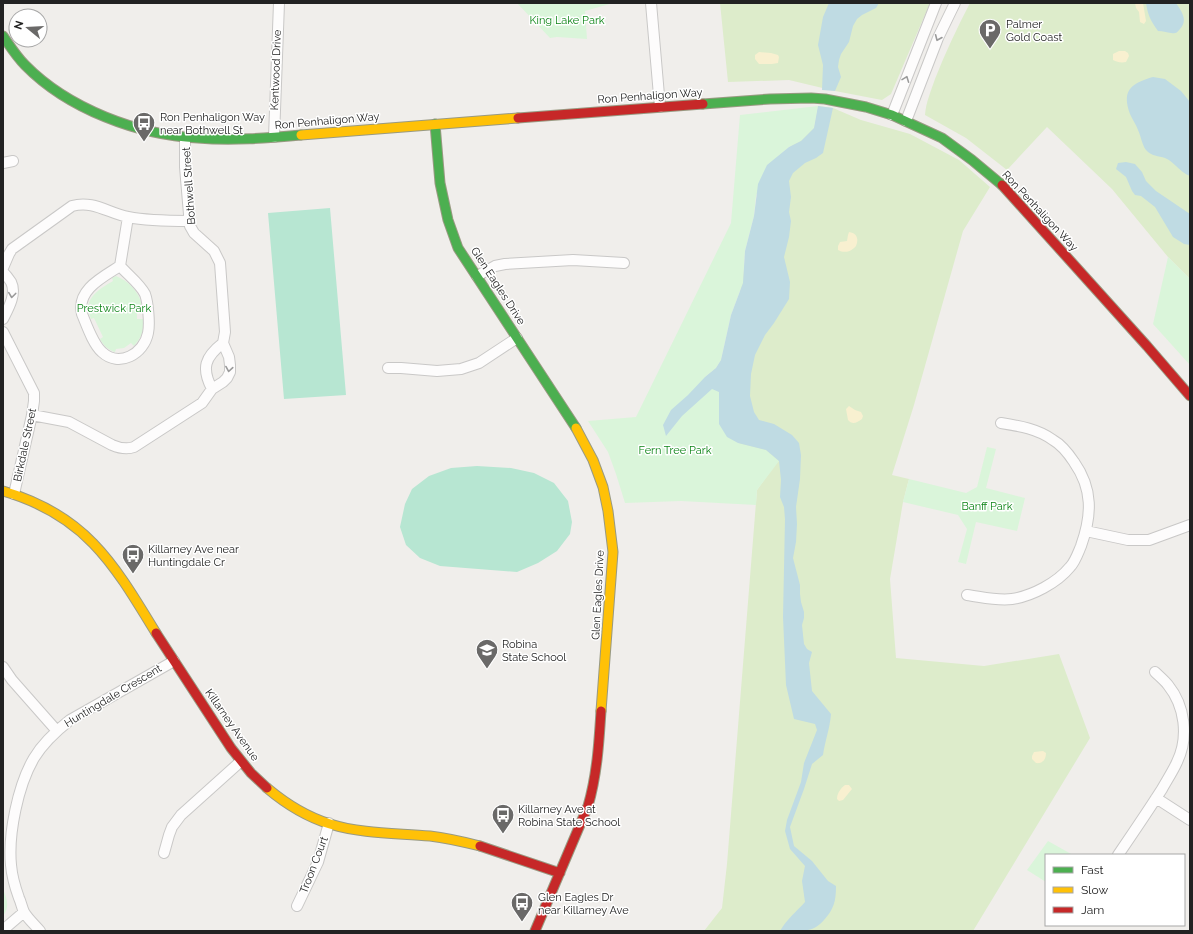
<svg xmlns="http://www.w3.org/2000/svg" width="1193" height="934" viewBox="0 0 1193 934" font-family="Raleway,sans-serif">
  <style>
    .grass { fill: #ddeccb }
    .sand { fill: #f8f0d0 }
    .park { fill: #daf5da }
    .pitch { fill: #b7e6d2 }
    .water { fill: #bfdbe3 }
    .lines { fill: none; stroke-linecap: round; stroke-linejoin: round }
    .street-casing { stroke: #c9c8c7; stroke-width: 12 }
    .fast-casing { stroke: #999a82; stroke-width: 11 }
    .slow-casing { stroke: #999a82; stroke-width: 11 }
    .jam-casing { stroke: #999a82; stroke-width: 11 }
    .street { stroke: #fdfcfc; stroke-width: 10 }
    .fast { stroke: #4caf50; stroke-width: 9 }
    .slow { stroke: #ffc107; stroke-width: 9 }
    .jam { stroke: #c62828; stroke-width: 9 }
    .oneway { stroke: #9a9a9a }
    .labels { text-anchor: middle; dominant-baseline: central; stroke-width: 3; stroke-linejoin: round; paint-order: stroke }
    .park-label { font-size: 11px; fill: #0c8416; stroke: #fff }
    .poi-label { font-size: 11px; fill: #222; stroke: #fff; text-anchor: start }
    .street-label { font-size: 11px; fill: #222; stroke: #fff }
  </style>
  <rect width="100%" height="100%" fill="#f0eeeb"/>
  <path class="grass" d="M720,3H930L891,94L882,100L835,91L789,80L728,82Z
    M970,3H1190V279L1168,257L1112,189L1047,127L1007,170L966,138L925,115C926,102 931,91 935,79C945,53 957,28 970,3Z
    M818,106L833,108L861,120L910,134L959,160L990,187L963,231L914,405L892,475L909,479L903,502L890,579L896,658L984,666L1059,654L1090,738L973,931H704L722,908L727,864L757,490L778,461L738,443L705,377L716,368L721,360L740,293L745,263L767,165L814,128Z"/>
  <path class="sand" d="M1135,3H1143L1146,21L1144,24L1140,22L1139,12L1136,8Z
    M1119,51H1125L1128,53L1129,56L1126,62C1121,63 1117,62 1113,60V54Z
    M759,52L771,53L778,55L779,57L778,63L772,64H759L755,59V55Z
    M849,232C857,233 859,239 856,246C852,251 845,254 838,250V246L840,242L847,241L848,235Z
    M849,406L855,410L861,412L863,416L862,419C857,423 852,425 848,420L846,409Z
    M1043,751L1046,753C1046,760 1042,764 1036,763L1032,759V756L1034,752Z
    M845,785H849L852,789L843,800L839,801L837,799C837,793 841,788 845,785Z"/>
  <path class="park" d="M517,3H613L585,11L587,39L557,37L550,38Z
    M818,106L814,128L801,141L789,147L768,165L756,196L754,216L745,251L743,283L731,315L721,360L716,368L705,377L719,392V403L738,443L766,450L779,461L757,490L756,505L681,501L625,503L616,474L608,452L588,421L636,417L731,223L740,115Z
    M1168,257L1190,279V365L1153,324Z
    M116,276C129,281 139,292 142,305L137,306V319H143C144,330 142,337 134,346L131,343L124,348L116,349L115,352C108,350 104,346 100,339L103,337L94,318L91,319C90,316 88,312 88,309C88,295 103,287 113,281L112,278Z
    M987,447L996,449L986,488L1025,498L1017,531L976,522L966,564L958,562L967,529L958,515L903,502L909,479L966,493L977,487Z
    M1048,841L1073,855H1046V882L1027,870Z
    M3,889C7,899 10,907 3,916Z"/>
  <path class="pitch" d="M330,208L346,395L284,399L268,213Z
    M477,466L511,468L534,473L554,483L568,501L572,522L570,534L557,551L538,563L517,572L440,566L420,558L406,545L400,527L405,504L412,489L429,476L451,468Z"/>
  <path class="water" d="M829,3H879L876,8L862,15L857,19L853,26L849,42L841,54L839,60L838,67L841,77L835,91L822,90L823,65L818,45L823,17Z
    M1146,3H1176C1182,12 1188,20 1180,29C1178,31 1177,33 1175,33C1170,34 1164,31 1158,31C1151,21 1148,16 1146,3Z
    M1153,77L1165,79L1181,91L1190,102V176C1179,172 1175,162 1165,158C1159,156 1151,156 1146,150C1142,145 1141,136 1138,130C1136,124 1132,119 1130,114C1121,90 1132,83 1153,77Z
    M818,106L833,108L823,153L816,158L805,163L793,173L789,181L791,197L789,212L791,221L789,237L784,257L790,282L789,299L774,323L765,335L755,355L751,374L750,396L754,412L759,420L774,424L792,435L799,443L801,455L800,479L796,507L797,524L796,542L793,558L800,585V594L801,602L804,612V618L802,625L804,644L807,649L812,652L809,663L812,691L831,714C830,728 825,741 823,755L812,764L804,789L790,827L794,846L812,861L828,881L836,886C836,901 834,909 824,920C820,925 814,929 808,930C799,931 789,931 780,931C787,919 796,912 805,902L802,881L805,866L790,849L785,831L787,820L801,782L804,763L817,730L815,724L794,719L786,685L783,617L785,519L784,507L780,497L781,480L779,461L766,450L738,443L727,437L719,424V392L712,389L682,416L666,436L663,425L671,410L688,395L705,377L716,368L721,360L731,315L743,283L745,251L754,216L758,184L767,165L789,147L801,141L814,128Z
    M1126,162L1135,164L1142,172L1146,181L1156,191L1190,214V245L1184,244L1173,237L1155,207L1141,196L1135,195L1132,191L1126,177L1116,169L1118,163Z"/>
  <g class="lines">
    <g class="street-casing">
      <path id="street" d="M651,3L660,107
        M892,115L936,3
        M906,121L938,38L955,3
        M274,137L279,3
        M3,163L13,161
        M120,266C128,275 140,284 145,294C148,302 150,324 148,333C144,354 119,368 102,352C93,344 87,326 82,314C76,290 103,277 120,266L128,217
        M3,268L9,254L12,249L72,206C93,200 108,213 128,217C148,221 169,221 189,221
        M3,272C6,275 9,279 11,282C17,294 8,309 3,319
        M477,276L495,266L505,264L573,260L624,263
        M3,332L34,393V401L32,415L14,494
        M388,368H401L437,371L461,369L479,363L517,338
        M212,389C201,368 205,357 223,343
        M32,415L69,422L112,445C119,448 126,450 134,447L202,403L212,389L223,382L227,378L230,372V365L229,357L223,343L225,332L220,263L214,251L194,233L190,226L185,167V138
        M1086,531L1128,540H1149L1190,525
        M967,595C982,597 997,601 1012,599C1032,596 1057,583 1070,567C1075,562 1078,553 1081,546C1092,515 1093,489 1074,462C1068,453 1062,445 1053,440C1038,429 1020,426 1001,423
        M3,667L12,680L57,731
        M1156,798L1190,820
        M164,853L169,835L172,827L181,815L240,762
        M1118,855C1133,833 1148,811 1162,789C1167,780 1173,771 1177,762C1189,737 1185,706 1168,685C1164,680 1159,676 1155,672
        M297,906L318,862L329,823
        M3,930L24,912
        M40,931C35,925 28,919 24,912C22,908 21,902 19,898C15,887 12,877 11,865C8,834 18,785 34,758C43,743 56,731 70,720L174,661"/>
    </g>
    <g class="fast-casing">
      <path id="fast" d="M3,36C10,46 16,56 25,65C68,109 138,135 198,138C232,141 267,138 301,135
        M703,104L770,99L811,98L825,99L866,107L892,115L942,138L972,160L1002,185
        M435,124L440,183L448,220L458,248L576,428"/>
    </g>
    <g class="slow-casing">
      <path id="slow" d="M301,135L518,118
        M576,428L593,460L603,487L608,511L613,552L601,711
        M3,491C86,515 114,564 156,633
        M267,788C286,804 307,817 330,824C362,834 397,833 430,836C447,838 464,842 480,846"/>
    </g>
    <g class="jam-casing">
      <path id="jam" d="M518,118L703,104
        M1002,185L1147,346L1190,396
        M156,633L231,748L251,773L267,788
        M480,846L560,873
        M535,931L588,806C597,775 599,743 601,711"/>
    </g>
    <use href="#street" class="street"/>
    <use href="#fast" class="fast"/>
    <use href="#slow" class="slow"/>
    <use href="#jam" class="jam"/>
  </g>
  <defs><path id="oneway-chevron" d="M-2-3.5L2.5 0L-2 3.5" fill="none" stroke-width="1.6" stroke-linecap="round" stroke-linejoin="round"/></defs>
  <g class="oneway">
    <use href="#oneway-chevron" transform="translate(938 38) rotate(113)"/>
    <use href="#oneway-chevron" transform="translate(906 79) rotate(-69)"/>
    <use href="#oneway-chevron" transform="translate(12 295) rotate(97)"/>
    <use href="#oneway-chevron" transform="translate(229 369) rotate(99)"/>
  </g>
  <defs>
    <g id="parking-pin" transform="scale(1.15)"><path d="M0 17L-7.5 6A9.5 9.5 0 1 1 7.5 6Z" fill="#6a6968" stroke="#fff"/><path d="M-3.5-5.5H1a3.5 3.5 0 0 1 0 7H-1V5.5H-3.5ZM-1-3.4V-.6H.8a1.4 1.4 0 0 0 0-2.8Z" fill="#fff"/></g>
    <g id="bus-pin" transform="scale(1.15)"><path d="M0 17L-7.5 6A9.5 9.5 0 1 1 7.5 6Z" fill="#6a6968" stroke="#fff"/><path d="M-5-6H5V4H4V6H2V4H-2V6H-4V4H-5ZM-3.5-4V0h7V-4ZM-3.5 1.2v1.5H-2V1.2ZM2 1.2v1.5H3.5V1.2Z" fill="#fff"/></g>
    <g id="school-pin" transform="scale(1.15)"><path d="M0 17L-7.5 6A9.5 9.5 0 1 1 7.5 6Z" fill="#6a6968" stroke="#fff"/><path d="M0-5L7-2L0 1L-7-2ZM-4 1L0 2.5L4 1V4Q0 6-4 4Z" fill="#fff"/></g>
  </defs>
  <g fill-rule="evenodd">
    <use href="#parking-pin" x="990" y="30"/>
    <use href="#bus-pin" x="144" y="123"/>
    <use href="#bus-pin" x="133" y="555"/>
    <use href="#school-pin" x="487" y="650"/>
    <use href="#bus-pin" x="503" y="815"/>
    <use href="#bus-pin" x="522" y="903"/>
  </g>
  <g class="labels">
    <g class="park-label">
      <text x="567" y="20">King Lake Park</text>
      <text x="114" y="308">Prestwick Park</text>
      <text x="675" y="450">Fern Tree Park</text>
      <text x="987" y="506">Banff Park</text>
    </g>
    <g class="poi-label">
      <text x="1006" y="24">Palmer<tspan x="1006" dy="13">Gold Coast</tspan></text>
      <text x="160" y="117">Ron Penhaligon Way<tspan x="160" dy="13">near Bothwell St</tspan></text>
      <text x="148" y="549">Killarney Ave near<tspan x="148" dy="13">Huntingdale Cr</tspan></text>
      <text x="502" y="644">Robina<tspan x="502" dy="13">State School</tspan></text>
      <text x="518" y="809">Killarney Ave at<tspan x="518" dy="13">Robina State School</tspan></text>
      <text x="538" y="897">Glen Eagles Dr<tspan x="538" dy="13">near Killarney Ave</tspan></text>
    </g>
    <g class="street-label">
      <text transform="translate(276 70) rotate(-88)">Kentwood Drive</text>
      <text transform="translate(650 96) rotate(-4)">Ron Penhaligon Way</text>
      <text transform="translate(327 121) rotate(-5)">Ron Penhaligon Way</text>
      <text transform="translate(189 186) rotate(-94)">Bothwell Street</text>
      <text transform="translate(1040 211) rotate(47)">Ron Penhaligon Way</text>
      <text transform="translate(498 286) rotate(57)">Glen Eagles Drive</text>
      <text transform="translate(25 445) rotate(-78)">Birkdale Street</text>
      <text transform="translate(598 595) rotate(-87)">Glen Eagles Drive</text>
      <text transform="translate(113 696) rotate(-31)">Huntingdale Crescent</text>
      <text transform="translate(232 725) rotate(55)">Killarney Avenue</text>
      <text transform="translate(314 865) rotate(-69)">Troon Court</text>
    </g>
  </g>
  <rect width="1193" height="934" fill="none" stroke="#222222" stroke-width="8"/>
  <rect x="1045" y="854" width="140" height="72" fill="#ffffff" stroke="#a7a7a7"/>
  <rect x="1053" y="867" width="20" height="6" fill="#4caf50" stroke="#a7a7a7"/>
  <text x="1081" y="874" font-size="12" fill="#222222">Fast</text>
  <rect x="1053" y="887" width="20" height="6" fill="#ffc107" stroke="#a7a7a7"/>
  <text x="1081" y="894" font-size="12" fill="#222222">Slow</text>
  <rect x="1053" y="907" width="20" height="6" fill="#c62828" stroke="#a7a7a7"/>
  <text x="1081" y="914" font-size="12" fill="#222222">Jam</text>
  <g transform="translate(28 28) rotate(288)"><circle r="19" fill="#ffffff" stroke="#a7a7a7"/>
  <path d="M0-3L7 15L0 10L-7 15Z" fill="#6a6968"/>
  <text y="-6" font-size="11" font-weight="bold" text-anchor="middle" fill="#222222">N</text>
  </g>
</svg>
